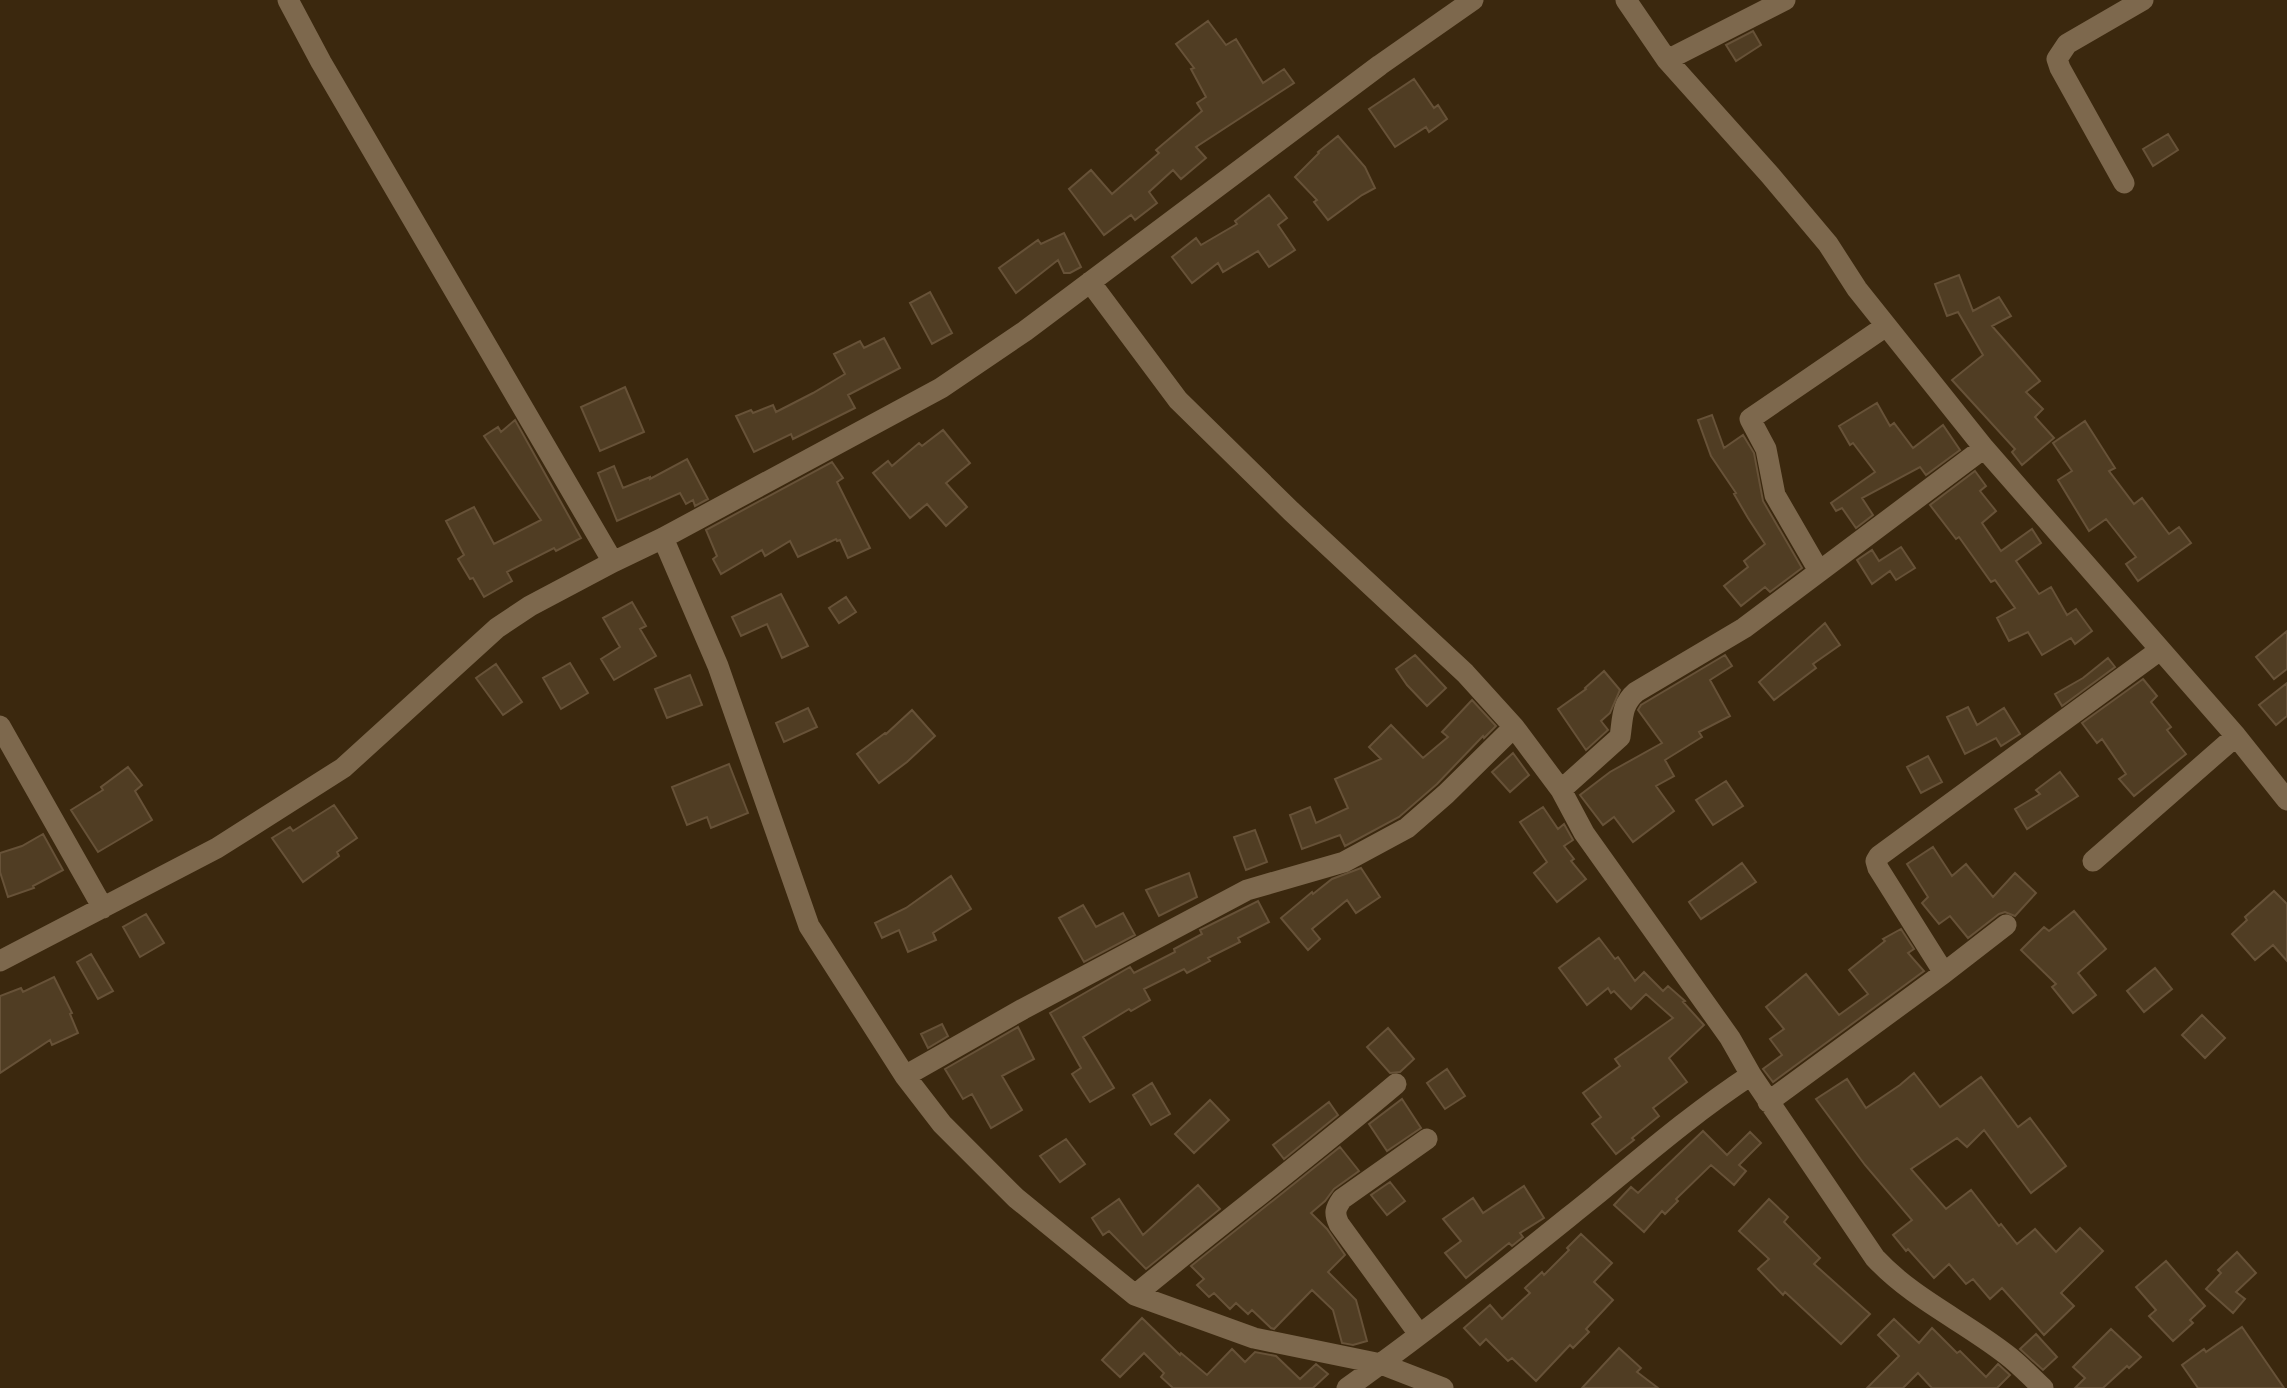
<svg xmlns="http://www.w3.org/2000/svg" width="2287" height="1388" viewBox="0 0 2287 1388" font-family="'Fira Sans Condensed',sans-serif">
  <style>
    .building { fill: #503d23; stroke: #675238; stroke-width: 2 }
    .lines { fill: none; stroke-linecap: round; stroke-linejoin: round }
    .minor { stroke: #7d684d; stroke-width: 21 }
  </style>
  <rect width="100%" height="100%" fill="#3b280e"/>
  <path class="building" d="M1208,21L1226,45L1236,39L1263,83L1284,69L1294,83L1196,147L1206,158L1181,179L1173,170L1149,192L1157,203L1135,220L1131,215L1104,235L1069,189L1091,170L1112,194L1159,153L1156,150L1202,111L1197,103L1206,97L1191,69L1194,68L1176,44Z
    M1753,31L1761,45L1736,61L1726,45Z
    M1414,79L1434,108L1438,105L1447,119L1429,132L1426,127L1395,147L1369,109Z
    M2168,134L2178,150L2153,166L2143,149Z
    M1338,136L1365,167L1375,188L1362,195L1328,220L1314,202L1317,200L1295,177L1319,153L1318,152Z
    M1269,195L1287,218L1278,225L1295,250L1269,267L1258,251L1223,272L1218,263L1192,283L1172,257L1196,238L1201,245L1237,224L1235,221Z
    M1064,233L1081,267L1070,273H1064L1058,260L1016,293L999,268L1038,240L1041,244Z
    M1959,275L1973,311L1999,297L2011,316L1992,326L2040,381L2026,392L2043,409L2035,417L2054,438L2022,465L2012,452L2015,449L1952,380L1983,355L1958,312L1947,316L1935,284Z
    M930,292L952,333L932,344L910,303Z
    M884,338L900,368L848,395L855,408L793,439L791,434L754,452L736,416L751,410L753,413L773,405L776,412L813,393L845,374L834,354L860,341L864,348Z
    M625,387L644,432L600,451L581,407Z
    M1877,403L1890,426L1894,423L1913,448L1943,425L1960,450L1926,475L1920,467L1862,498L1873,515L1856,528L1842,508L1836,511L1831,503L1875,472L1853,443L1850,445L1839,426Z
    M1712,415L1724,448L1743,435L1754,453L1763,501L1802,568L1770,592L1765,587L1741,606L1724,586L1748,567L1744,561L1765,544L1748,518L1734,494L1736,493L1711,456L1698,420Z
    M515,420L581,538L556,551L554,548L507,572L512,581L484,597L473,578L470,579L458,559L464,555L446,521L474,507L494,544L541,520L484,436L498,427L501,432Z
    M2085,421L2115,468L2109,471L2134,504L2142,498L2169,534L2179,527L2191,543L2138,581L2126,564L2136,557L2106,519L2089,531L2058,480L2072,471L2053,443Z
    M943,430L970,463L946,483L967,507L946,526L927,504L910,518L873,473L888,461L892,466L919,443L922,446Z
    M687,459L708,499L695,506L693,500L686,504L680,493L617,521L598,473L614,466L623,488L650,477V479Z
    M832,462L843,478L837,482L870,548L848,558L840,540L837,541L836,539L798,557L790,541L765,556L762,550L721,574L713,559L717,556L706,530Z
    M1975,471L1986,486L1980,491L1996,511L1982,523L2001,551L2032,529L2041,543L2016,561L2039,594L2051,587L2067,615L2076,609L2092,631L2075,644L2071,638L2042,655L2028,632L2009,641L1997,618L2015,608L1995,580L1991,582L1959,537L1956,539L1930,505Z
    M1901,547L1915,568L1896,580L1890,571L1872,584L1857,560L1872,550L1879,561Z
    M781,594L808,646L782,658L767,624L741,636L732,617Z
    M846,597L856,612L839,623L829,608Z
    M632,602L646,626L640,629L656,656L614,680L601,659L620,647L603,618Z
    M1825,623L1840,645L1813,664L1816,668L1774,700L1759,682Z
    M2287,631V669L2274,679L2256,657Z
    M1415,655L1446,688L1427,706L1407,685L1396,669Z
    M1725,655L1732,666L1710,680L1730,716L1699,732L1702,737L1665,760L1674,776L1656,786L1674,811L1633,842L1614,817L1603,825L1580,795L1610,772L1662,743L1638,710L1641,705Z
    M2108,658L2115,667L2062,706L2055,694L2083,678Z
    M570,663L588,693L561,709L543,678Z
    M496,664L522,702L503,715L476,678Z
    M1604,671L1620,690L1610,713L1601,721L1608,730L1586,750L1558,709L1586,689L1585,688Z
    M690,675L702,705L667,718L655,689Z
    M2143,679L2157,696L2151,702L2171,727L2167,730L2186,754L2134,796L2119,779L2126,774L2102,739L2097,743L2082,723Z
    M2287,683V716L2276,725L2259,705Z
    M1472,700L1496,726L1484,738L1483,736L1437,784L1399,817L1345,846L1340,835L1302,849L1290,815L1310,807L1316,823L1348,808L1335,779L1381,759L1369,747L1391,725L1423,758L1448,737L1442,732Z
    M1968,707L1977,725L2004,708L2020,734L2001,746L1996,738L1965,754L1947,717Z
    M808,708L817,727L784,742L776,723Z
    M912,710L935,736L907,762L879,783L857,754L885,733L886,734Z
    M1513,753L1529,775L1510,792L1492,772Z
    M1928,756L1942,782L1921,793L1907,767Z
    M729,764L748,813L711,828L707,817L687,825L672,787Z
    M128,767L142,785L135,791L152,820L98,852L71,810L103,790L101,787Z
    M2060,772L2078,796L2027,829L2015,809L2040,794L2036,790Z
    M1726,781L1743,806L1713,825L1696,800Z
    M334,805L357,838L337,852L339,856L303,882L272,838L290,827L293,831Z
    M1543,807L1558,829L1564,824L1573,840L1564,846L1574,859L1571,861L1586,879L1557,902L1534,873L1547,862L1520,822Z
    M1255,830L1267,862L1246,870L1234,837Z
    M43,834L63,870L33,886L34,888L8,897L0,872V853L22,846Z
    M1933,847L1952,876L1966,864L1993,897L2015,873L2036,893L2015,916L2005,912L1999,914L1968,938L1950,916L1939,924L1922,903L1928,897L1907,864Z
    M1742,863L1756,882L1701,919L1689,902Z
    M1361,868L1380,897L1356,913L1347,900L1312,929L1320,939L1308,950L1281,918L1312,892L1313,894L1332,879Z
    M1189,873L1197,897L1159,916L1146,890Z
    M951,876L971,909L933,933L936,940L908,952L899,930L882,938L875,923L906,908Z
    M2274,891L2287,904V961L2273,945L2255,960L2232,934L2247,920L2245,917Z
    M1258,901L1269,922L1238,938L1240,942L1208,958L1210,961L1187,973L1184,969L1144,989L1150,1000L1131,1011L1129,1009L1083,1037L1114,1088L1090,1102L1072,1074L1081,1068L1050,1013L1130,967L1134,973L1175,952L1174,949L1202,934L1200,930Z
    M1083,905L1096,927L1123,913L1135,935L1084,962L1059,918Z
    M2074,911L2106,949L2078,973L2096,995L2073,1013L2052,987L2056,984L2021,950L2044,927L2049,931Z
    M146,914L164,943L140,957L123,927Z
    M1901,929L1914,949L1908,953L1924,971L1773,1082L1763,1069L1782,1055L1770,1039L1784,1029L1766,1007L1806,974L1839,1015L1868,994L1849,970L1885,941L1883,939Z
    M1599,938L1615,959L1618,957L1635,981L1644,972L1663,991L1668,986L1685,1001L1683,1002L1704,1025L1669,1058L1687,1082L1653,1108L1659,1116L1632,1138L1634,1140L1616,1154L1592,1124L1601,1117L1583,1093L1620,1066L1615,1059L1673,1018L1646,994L1631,1009L1614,991L1611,993L1608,988L1587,1005L1559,968Z
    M91,954L113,991L98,999L77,962Z
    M2155,968L2172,989L2144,1012L2127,991Z
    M54,977L72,1013L70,1014L78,1033L52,1045L50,1040L0,1073V996L21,988L23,992Z
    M2202,1015L2225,1038L2205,1058L2182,1035Z
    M942,1024L948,1036L928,1048L921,1034Z
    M1018,1027L1034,1059L1002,1076L1022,1110L991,1128L972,1094L963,1099L945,1069Z
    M1388,1028L1414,1059L1400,1072L1390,1073L1367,1047Z
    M1447,1069L1465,1096L1445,1109L1427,1083Z
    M1914,1073L1940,1107L1981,1077L2018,1127L2030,1118L2066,1166L2031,1193L1984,1130L1967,1147L1957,1138L1911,1169L1946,1209L1971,1190L1999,1226L2001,1224L2017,1244L2035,1229L2056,1252L2080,1228L2103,1251L2061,1293L2074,1306L2044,1335L2002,1288L1990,1299L1973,1279L1966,1284L1949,1264L1934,1278L1908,1249L1906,1251L1893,1235L1912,1220L1865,1165L1816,1099L1847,1079L1866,1108L1900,1085Z
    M1152,1083L1170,1114L1151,1125L1133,1095Z
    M1402,1099L1421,1128L1387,1151L1369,1124Z
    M1210,1100L1229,1120L1194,1153L1175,1134Z
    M1329,1102L1338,1115L1284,1159L1273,1145Z
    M1703,1131L1727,1155L1750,1132L1761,1143L1739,1165L1746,1171L1734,1185L1711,1165L1676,1199L1678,1201L1665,1214L1662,1211L1644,1232L1614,1205L1631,1187L1638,1193Z
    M1066,1139L1085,1164L1060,1182L1040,1156Z
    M1340,1147L1359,1171L1334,1189L1325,1201L1311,1213L1327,1229L1345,1255L1328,1272L1356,1300L1367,1341L1353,1345L1342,1343L1333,1310L1312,1290L1274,1329L1271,1328L1252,1310L1248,1314L1236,1303L1230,1309L1214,1293L1209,1297L1197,1285L1204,1279L1191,1266Z
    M1390,1182L1405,1201L1387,1215L1371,1195Z
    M1198,1185L1220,1209L1146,1269L1109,1231L1103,1235L1092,1218L1119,1199L1143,1235Z
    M1524,1186L1544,1218L1520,1233L1523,1237L1512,1246L1509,1243L1466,1278L1445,1253L1461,1241L1443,1219L1473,1198L1483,1213Z
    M1769,1199L1788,1217L1784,1222L1820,1258L1814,1264L1870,1314L1841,1344L1785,1292L1783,1295L1758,1269L1769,1259L1739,1231Z
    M1581,1234L1612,1263L1594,1282L1613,1300L1586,1329L1589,1332L1573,1348L1570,1345L1536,1381L1512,1358L1508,1361L1486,1339L1480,1345L1464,1328L1490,1305L1502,1319L1530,1293L1525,1288L1542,1272L1544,1275L1569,1250L1567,1248Z
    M2237,1252L2256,1273L2236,1292L2245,1299L2233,1313L2206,1289L2221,1273L2218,1270Z
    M2166,1261L2205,1306L2190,1320L2193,1323L2173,1341L2149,1316L2156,1310L2136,1287Z
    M1142,1318L1180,1355L1181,1353L1207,1375L1232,1349L1245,1362L1255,1352L1276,1356L1300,1379L1316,1364L1328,1374L1313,1388H1173L1161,1377L1164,1373L1144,1353L1120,1377L1102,1360Z
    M1894,1319L1919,1343L1932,1328L1957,1353L1960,1351L1986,1377L1998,1364L2010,1375L1997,1388H1932L1918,1373L1903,1388H1867L1899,1356L1878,1335Z
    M2242,1327L2284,1388H2198L2182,1365L2204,1349L2206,1352Z
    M2111,1329L2141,1357L2129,1368L2127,1366L2103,1388H2075L2085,1378L2073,1367Z
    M2036,1334L2057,1357L2043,1370L2020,1349Z
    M1619,1348L1641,1368L1637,1372L1658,1388H1582Z"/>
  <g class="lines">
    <path class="minor" d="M288,0L321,62L613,562
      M1626,0L1667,60L1770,175L1828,244L1857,289L1984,448L2236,736L2287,800
      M1667,60L1785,0
      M2124,183L2060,68L2057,59L2067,44L2143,0
      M1090,282L1178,400L1291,511L1465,673L1514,727
      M663,538L718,666L809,926L905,1076L942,1124L1016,1198L1135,1295L1254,1338L1381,1364L1443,1388
      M1819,571L1775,495L1766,449L1750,419L1886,326
      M0,726L103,908
      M1561,790L1620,737C1623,718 1621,705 1636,692L1744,628L1984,448
      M2093,861L2236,736
      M2006,925L1944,973L1878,868L1876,861L1879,856L2160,650
      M0,961L217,848L343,768L497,628L530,606L613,562L663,538L941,388L1025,331L1380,65L1473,0
      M1751,1075L1875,1258C1913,1299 1964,1321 2007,1355C2020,1365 2031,1377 2043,1388
      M905,1076L1023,1009L1247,890L1344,862L1407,828L1446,794L1514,727L1561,790L1584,833L1730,1038L1751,1075C1696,1111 1646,1154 1595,1196C1514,1261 1432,1328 1347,1388
      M1768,1102L1944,973
      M1135,1295C1221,1224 1311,1156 1396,1084
      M1419,1334L1339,1224C1334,1213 1335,1209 1342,1199L1427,1139"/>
  </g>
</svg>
